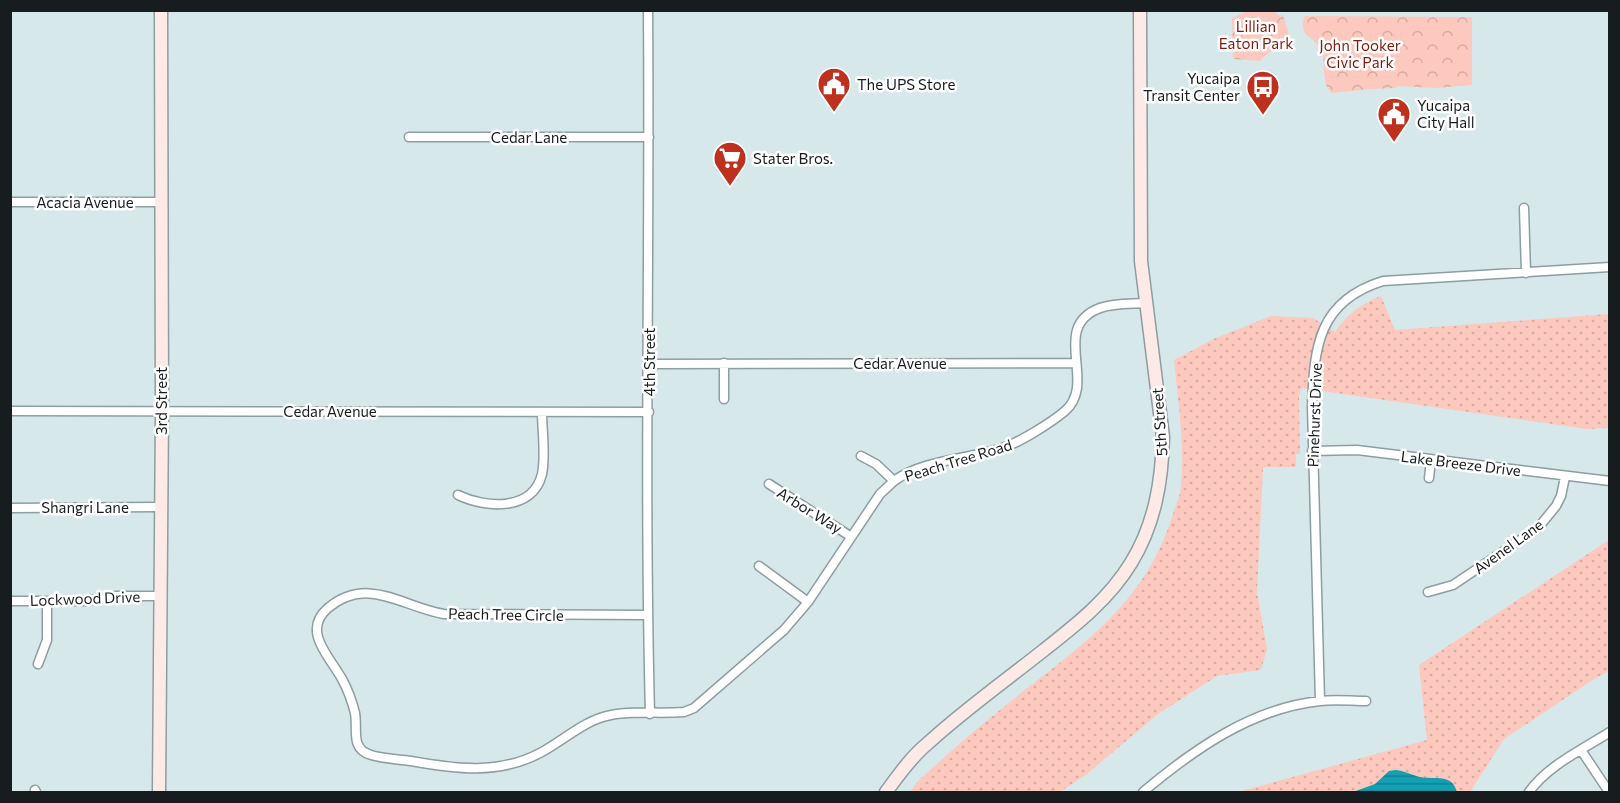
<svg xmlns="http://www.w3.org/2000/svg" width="1620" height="803" viewBox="0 0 1620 803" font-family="Commissioner,sans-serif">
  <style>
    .grass { fill: url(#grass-dots) }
    .park { fill: url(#park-crowns) }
    .water { fill: url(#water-rules) }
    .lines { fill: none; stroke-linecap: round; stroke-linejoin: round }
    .street-casing { stroke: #8d9da0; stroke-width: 11 }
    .secondary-casing { stroke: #8d9da0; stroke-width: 15 }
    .street { stroke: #fff; stroke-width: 8 }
    .secondary { stroke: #fdeae6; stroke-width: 12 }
    .labels { text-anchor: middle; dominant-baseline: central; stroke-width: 5; stroke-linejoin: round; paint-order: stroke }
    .park-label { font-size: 15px; fill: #801a0c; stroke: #fff }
    .poi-label { font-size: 15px; fill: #171d1e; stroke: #fff; text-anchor: start }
    .street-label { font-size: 15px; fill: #171d1e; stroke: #fff }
  </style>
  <defs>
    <pattern id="grass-dots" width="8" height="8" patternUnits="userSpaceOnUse" patternTransform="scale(1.5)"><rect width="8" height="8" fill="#fdc8bd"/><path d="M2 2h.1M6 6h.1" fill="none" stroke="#d8aba2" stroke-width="1.8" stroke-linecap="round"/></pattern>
    <pattern id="park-crowns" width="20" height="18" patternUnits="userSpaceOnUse" patternTransform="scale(1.5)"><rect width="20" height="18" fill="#fdc8bd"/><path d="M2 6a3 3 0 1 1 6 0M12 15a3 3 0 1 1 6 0" fill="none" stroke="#d8aba2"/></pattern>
    <pattern id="water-rules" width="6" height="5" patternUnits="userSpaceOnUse" patternTransform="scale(1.5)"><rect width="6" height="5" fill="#13a0b4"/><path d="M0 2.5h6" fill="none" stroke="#118292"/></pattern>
  </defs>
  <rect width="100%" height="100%" fill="#d7e8eb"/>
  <path class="grass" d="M1381,296L1395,330L1609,314V428L1587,429L1301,388L1299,398L1300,454H1296V467H1263L1257,592L1267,649L1261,670L1217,676L1158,714L1087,774L1060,792H910L918,781C945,757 972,732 1000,710C1071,652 1143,610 1172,517C1175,507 1180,497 1181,487C1185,445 1178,402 1174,360L1216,338L1271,316L1313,318L1335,332C1347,314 1361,304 1381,296Z
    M1609,540V671L1594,679L1504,739L1470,792H1238L1427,740L1419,665Z"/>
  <path class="park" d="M1245,12H1275L1280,16L1283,15L1291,41L1288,48L1269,52L1260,61L1233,59L1232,18Z
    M1305,16L1472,17V85L1436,88L1399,86L1395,88L1370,89L1332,93C1321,85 1326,65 1322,52C1317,37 1296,38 1305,16Z"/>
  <path class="water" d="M1396,770C1405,771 1412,775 1420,777C1435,780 1452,773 1457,792H1353L1375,784L1389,771Z"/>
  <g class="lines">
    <g class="street-casing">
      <path id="street" d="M648,10C650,245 644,480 650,714
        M409,137H649
        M10,202H160
        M1524,208L1526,273
        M724,363V399
        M649,364L1076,363
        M10,411L649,412
        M1312,451L1357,450L1610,481
        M861,456L876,464L894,481C922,460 969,459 1002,448C1019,443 1052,422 1065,411C1098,383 1049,327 1100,308C1114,303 1130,304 1145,303
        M1429,478L1431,460
        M769,484L850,536
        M458,495C485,508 533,512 542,474C546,455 542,431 542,412
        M10,508L160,507
        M759,566L808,602
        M1428,592L1453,585L1538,528L1556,506L1561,496L1565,477
        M10,601H85L116,596H160
        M648,615L444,614C402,607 368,575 328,608C301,631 330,657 342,679C348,690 352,701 355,713C358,730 350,749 371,755C384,759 398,759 411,761C456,769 498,775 540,753C561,742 580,724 603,717C626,710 659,714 684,712L694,708L784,630L808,602L880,494L894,481
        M38,664L47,640V601
        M1320,701L1312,407C1314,347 1318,301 1383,281L1610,267
        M1581,750L1607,789
        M35,790L36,792
        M1143,792C1193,750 1252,708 1320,701C1335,699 1351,701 1366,701
        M1529,792C1547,766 1583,749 1610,732"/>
    </g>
    <g class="secondary-casing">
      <path id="secondary" d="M159,792L162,411L161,10
        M886,792C898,776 911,757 927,744C964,710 1005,681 1044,650C1077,624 1109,599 1131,563C1155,524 1162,481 1163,437L1141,261L1140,10"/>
    </g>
    <use href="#street" class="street"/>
    <use href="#secondary" class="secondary"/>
  </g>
  <defs>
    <g id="civic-pin" transform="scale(1.725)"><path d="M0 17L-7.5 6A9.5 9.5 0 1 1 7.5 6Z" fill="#bd311e" stroke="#fff"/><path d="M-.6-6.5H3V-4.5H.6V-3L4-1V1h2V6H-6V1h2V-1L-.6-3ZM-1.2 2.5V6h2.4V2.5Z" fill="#fff"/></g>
    <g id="bus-pin" transform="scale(1.725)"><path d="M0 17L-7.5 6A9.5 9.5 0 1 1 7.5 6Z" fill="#bd311e" stroke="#fff"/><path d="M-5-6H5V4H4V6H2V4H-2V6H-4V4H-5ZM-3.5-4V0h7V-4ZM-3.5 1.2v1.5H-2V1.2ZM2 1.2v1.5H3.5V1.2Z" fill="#fff"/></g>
    <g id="supermarket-pin" transform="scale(1.725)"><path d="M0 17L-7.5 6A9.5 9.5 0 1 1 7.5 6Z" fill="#bd311e" stroke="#fff"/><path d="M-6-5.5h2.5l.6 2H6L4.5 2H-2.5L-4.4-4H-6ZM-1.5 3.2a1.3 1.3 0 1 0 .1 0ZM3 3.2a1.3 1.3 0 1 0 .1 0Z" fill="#fff"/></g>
  </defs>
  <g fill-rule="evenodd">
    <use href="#civic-pin" x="834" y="84"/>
    <use href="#bus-pin" x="1263" y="87"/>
    <use href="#civic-pin" x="1394" y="114"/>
    <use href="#supermarket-pin" x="730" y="158"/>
  </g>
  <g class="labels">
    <g class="park-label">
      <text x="1256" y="26">Lillian<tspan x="1256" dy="17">Eaton Park</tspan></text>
      <text x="1360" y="45">John Tooker<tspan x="1360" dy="17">Civic Park</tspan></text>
    </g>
    <g class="poi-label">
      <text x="1240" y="78" text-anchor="end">Yucaipa<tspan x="1240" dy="17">Transit Center</tspan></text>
      <text x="857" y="84">The UPS Store</text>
      <text x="1417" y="105">Yucaipa<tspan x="1417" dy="17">City Hall</tspan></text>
      <text x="753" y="158">Stater Bros.</text>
    </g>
    <g class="street-label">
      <text x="529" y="137">Cedar Lane</text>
      <text x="85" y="202">Acacia Avenue</text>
      <text transform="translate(649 362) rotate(-90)">4th Street</text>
      <text x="900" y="363">Cedar Avenue</text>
      <text transform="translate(161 401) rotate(-90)">3rd Street</text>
      <text x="330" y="411">Cedar Avenue</text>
      <text transform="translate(1314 415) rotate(-88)">Pinehurst Drive</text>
      <text transform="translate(1159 422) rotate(-94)">5th Street</text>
      <text transform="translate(958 460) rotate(-17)">Peach Tree Road</text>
      <text transform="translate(1461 463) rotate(7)">Lake Breeze Drive</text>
      <text x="85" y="507">Shangri Lane</text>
      <text transform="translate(810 510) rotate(32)">Arbor Way</text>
      <text transform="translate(1508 546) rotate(-36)">Avenel Lane</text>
      <text transform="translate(85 598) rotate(-2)">Lockwood Drive</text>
      <text transform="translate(506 614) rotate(1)">Peach Tree Circle</text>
    </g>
  </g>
  <rect width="1620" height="803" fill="none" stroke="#171d1e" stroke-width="24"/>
</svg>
